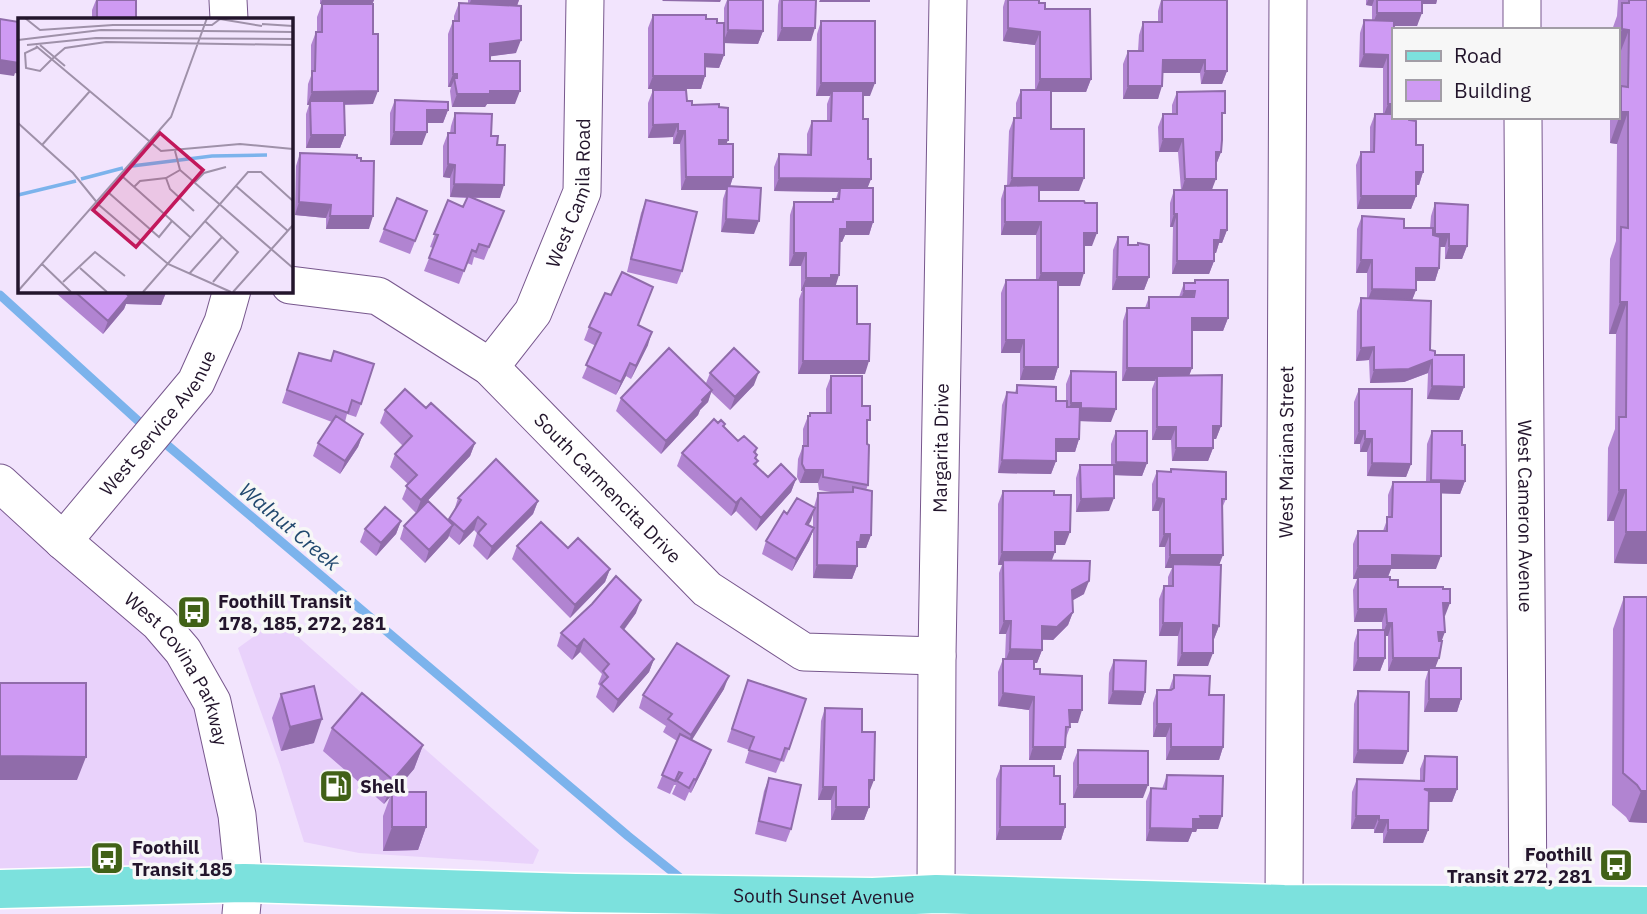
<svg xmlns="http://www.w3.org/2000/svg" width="1647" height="914" viewBox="0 0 1647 914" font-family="'IBM Plex Sans',sans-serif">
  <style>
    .built { fill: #e9d2fb }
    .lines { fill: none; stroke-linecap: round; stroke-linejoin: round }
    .stream { stroke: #7cb3ec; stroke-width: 9 }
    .minor-casing { stroke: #77578d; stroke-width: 39 }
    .major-casing { stroke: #fff; stroke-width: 41 }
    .minor { stroke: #fff; stroke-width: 37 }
    .major { stroke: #7ce1dd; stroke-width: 38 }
    .wall { fill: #b184d1; fill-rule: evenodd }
    .shaded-wall { fill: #906caa }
    .building { fill: #ce9af3; stroke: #906caa; stroke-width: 2 }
    .labels { text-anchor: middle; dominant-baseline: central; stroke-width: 7; stroke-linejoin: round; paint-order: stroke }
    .street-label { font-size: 19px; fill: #23152c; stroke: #f7f7f7 }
    .poi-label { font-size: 19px; font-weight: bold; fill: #23152c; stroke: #f7f7f7; text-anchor: start }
    .water-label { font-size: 21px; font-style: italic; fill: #22496f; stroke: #f7f7f7 }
    .inset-river { fill: none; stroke: #7cb3ec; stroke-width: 3.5 }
    .inset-road { fill: none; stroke: #9f91a9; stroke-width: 2 }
    .view { fill: #c2185b; fill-opacity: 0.15; stroke: #c2185b; stroke-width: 3.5 }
    .inset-edge { fill: none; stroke: #23152c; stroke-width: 3.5 }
  </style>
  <rect width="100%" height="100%" fill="#f2e4fd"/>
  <path class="built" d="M0,483L183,651L244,883L0,889Z
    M278,619L539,850L533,864L359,853L304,842L280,765L238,648Z"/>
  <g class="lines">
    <path class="stream" d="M0,295L146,428
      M160,439L628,836L684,881"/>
    <g class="minor-casing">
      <g id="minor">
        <path d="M228,0L229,19"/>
        <path d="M1522,0V30"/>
        <path id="s1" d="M1523,117L1528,914"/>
        <path id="s2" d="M290,285L378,296L490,367L707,589L804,652L937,656"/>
        <path id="s3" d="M490,367L533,312L582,192L585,0"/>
        <path id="s4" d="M0,483L63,541L159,623L183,651L212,702L237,815L244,883L241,914"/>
        <path id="s5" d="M63,541L196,382L223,322L232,290"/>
        <path id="s6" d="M936,894L937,656L948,0"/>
        <path id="s7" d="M1284,904L1288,0"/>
      </g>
    </g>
    <g class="major-casing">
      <g id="major">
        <path id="s8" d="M0,889L244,883L575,893L873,897L936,894L1284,904L1647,906"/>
      </g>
    </g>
    <use href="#minor" class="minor"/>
    <use href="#major" class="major"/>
  </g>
  <path class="wall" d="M96,0H136V19H92V10Z
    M320,0H374L372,4L373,104L344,105L345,135L340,148H306V114L309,105H307L308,84L311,76V45L316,32H317V17L322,4H320Z
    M468,0H519L517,6L516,53L490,56V61L515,104H487L485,107H452L450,91L451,87H448V34L453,21H454V16L459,3H468Z
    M727,0H763V31L758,44L724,43V55L719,68L705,67V76L701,89H648V28L653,15L706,19L717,23H724V8Z
    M779,0H816L811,41H777L778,5Z
    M1005,0H1039V3L1045,9L1091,79L1086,92H1051V129L1079,191H1039V201L1092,246H1084L1080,286H1058V367L1054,380H1020V353H1001V293L1006,280H1036V235H1001V199L1005,186H1007L1009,131L1014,118H1016V103L1021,90H1035V45L1003,41V7Z
    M1161,0H1227V71L1222,84H1201L1200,73H1163L1158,99H1123V64L1128,51H1138L1139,35L1143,22H1158V11Z
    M1366,0H1437L1436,4H1422L1417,26H1394L1393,117H1461L1460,118H1409L1423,172L1419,185H1416V196L1411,209H1357L1356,165L1361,152H1370V127L1375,114H1383V68L1359,67L1360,33L1364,20H1372V6L1366,5Z
    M1618,0H1647V564L1614,563V521H1607L1608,448L1615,429L1616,334H1609L1610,259L1616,241L1617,144L1610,143V117H1617V30H1612L1617,16Z
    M821,21L870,96H863V119L871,179L867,188L873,222L869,235H845L842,242H840L835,286L857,324L865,374H798L799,299L802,291H801V266H789L790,215L794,202H832L833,199H836L838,192L774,191V167L779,154L807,155V134L812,121H827V104L830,96H816L817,34Z
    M653,90L687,101L692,105L727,144L733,177L730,186L754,234L721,232L723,199L726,190H681L680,144H673V137L648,138V103Z
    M1177,92L1222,121L1221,152L1216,165L1212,190L1227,230L1222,243H1219L1216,253H1214V261L1209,274H1172L1173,227H1170V203L1174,190H1181L1178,152H1159L1158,127L1163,114H1172V105Z
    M395,100L448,110L443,123H427L422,145H390V113Z
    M455,113L491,136L500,198H472L504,211L484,260L474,257L472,265L467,263L459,284L424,271L433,248L430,247L448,200L463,207L467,198L450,197V178L443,177V146L448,133H450L451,126Z
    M300,153L357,158L369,229H326V218L295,215L296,166Z
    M646,200L682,271L677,284L627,272L641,213Z
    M1435,203L1467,246L1462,259H1445V247H1440L1439,268L1435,281H1416V290L1412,300L1430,350L1464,387L1459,400L1427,399L1428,373L1404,382L1370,383L1369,360L1356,361L1357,311L1361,298H1367V273H1356L1357,229L1362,216L1404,228H1430L1431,216Z
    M427,211L410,254L379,242L384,229Z
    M1118,237L1128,245L1149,277L1144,290H1112L1113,250Z
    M1195,280L1228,318L1223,331H1192V368L1189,376L1221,426L1216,439H1213V448L1208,461H1172L1171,440H1152V389L1155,381H1122L1123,321L1127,308H1145L1149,297H1179L1184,283H1194Z
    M59,290H169L168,293H166L161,305L126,304L124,309L103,334L57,294Z
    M638,325L648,345L631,379L626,376L616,395L582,378L596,346L584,340L589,327Z
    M299,353L361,404L356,417L347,414L345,422L363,434L358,447L340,474L313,456L318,443L332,422L282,403Z
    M1071,371L1111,422L1080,421L1079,439L1075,452H1056V461L1051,474L998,473L1002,405L1007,392L1015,393L1017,385L1056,401H1066V384Z
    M710,373L754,385L730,410L711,392L708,402L700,410L698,415L661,454L616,411L621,398L706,383Z
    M831,376L862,406L867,428L868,485L866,490L871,535L866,548H858L857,552V566L852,579L813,578V531L809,541L792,571L762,554L766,541L787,514L814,507L818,493L831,492L819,490L818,483H800L797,477L798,459L803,446V429L808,416H809L810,413H826V389ZM813,514V528L808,525Z
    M1359,389L1411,464L1406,477L1367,476V452H1360V444H1354V402Z
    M426,408L475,443L470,456L416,513L402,499L408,484L390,467L395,454L403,446L380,423L385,410Z
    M718,423L725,424L724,427L738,441L757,448L756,453L757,455L756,459L758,461L756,466L768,477L796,479L791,492L756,531L736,511L731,516L677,466L682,453Z
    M1116,431L1147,463L1142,476L1114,475L1109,511L1076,512V478L1080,465H1111V444Z
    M1432,431L1462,445L1465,481L1460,494L1441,493L1436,569H1391L1388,577L1398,587L1445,616H1444L1442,641L1435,668L1461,699L1457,712H1424L1425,681L1428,671H1388V636H1385V658L1380,671H1353L1354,643L1358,630H1382V622H1354L1353,590L1357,579H1353V544L1358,531H1383L1388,517V495L1393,482H1426L1427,444Z
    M1171,469L1226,499L1222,508L1219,565V626L1214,639L1213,638L1208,666H1177L1178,636H1159V599L1164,586H1168V577L1172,568H1165V547H1159V511H1152V484L1157,471H1170Z
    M1003,491L1054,495L1065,545H1055L1052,560L1084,594L1073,600V612L1068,625L1053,640H1042V650L1037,663H1034V669L1040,674L1078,723H1070V727L1066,738L1065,747L1061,760H1029V710L998,706V672L1003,659H1005L1006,634H999V573L1002,565H998V504Z
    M458,498L538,501L533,514L487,560L473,546L477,533L474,530L459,545L449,536L448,538L425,563L400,539L404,526L448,521L454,511Z
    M401,521L396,534L376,556L360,542L365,529Z
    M517,546L568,548L610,569L605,582L570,618L512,559Z
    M1624,597L1647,823L1629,822L1626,817L1612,805L1613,629Z
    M636,613L624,630L654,659L649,672L613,713L596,697L600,686L598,684L602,674L580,652L572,660L557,646L561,633Z
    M1114,660L1145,692L1141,705L1108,704L1109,673Z
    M1174,675L1209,695L1223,747L1219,760H1166V737H1153V703L1157,690H1169Z
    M748,680L789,749L784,762L781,761L776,773L745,763L749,750L727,742Z
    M724,689L691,740L706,763L691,793L689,792L685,801L672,794L676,785H674L670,794L657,788L677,741L663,732L666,726L639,708L643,695Z
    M1358,691L1403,764L1353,763L1354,704Z
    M281,694L314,743L281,751L272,718Z
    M825,708L862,732L869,793V807L864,820H831V800H818L821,721Z
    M332,728L423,745L414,769L394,792L426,827L418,850L383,851V816L390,797L384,804L323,751Z
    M1078,750L1143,798H1073V763Z
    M1425,756L1457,789L1452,802H1429L1428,830L1423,843H1383V833H1374V829H1351L1352,792L1357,779L1420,780V769Z
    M1001,766L1054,776L1065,827L1061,840H996V779Z
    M1167,775L1218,829H1197L1196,832H1192L1188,842L1146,841V801L1151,788L1162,789Z
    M769,778L791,829L786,842L755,834L764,791Z"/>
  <path class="shaded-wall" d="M322,0H374L372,5L320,4Z
    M471,0H519L516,8H468Z
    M663,0H721L720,2L662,1Z
    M820,0H870V2H819Z
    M1368,0H1374L1372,6L1366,5Z
    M1418,0H1437L1436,4H1417Z
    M1377,13H1422L1417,26H1372Z
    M782,28H815L811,41H777Z
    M1008,28L1040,32L1035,45L1003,41Z
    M1622,29L1629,30L1617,61V42Z
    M728,30L763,31L758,44L723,43Z
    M521,40L516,53L486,57L490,44Z
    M705,54L724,55L719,68L701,67Z
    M1364,54L1388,55L1383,68L1359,67Z
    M0,60L19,61V74L15,73L14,76L0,74Z
    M1163,60H1205L1200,73H1158Z
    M1205,71H1227L1222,84H1201Z
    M453,74H457L451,87H448Z
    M653,76H705L701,89H648Z
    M1040,79H1091L1086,92H1035Z
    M821,83H875L870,96H832V91L830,96H816Z
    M1128,86H1162L1158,99H1123Z
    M378,91L373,104L311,105L310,101L309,105H307L312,92Z
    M490,91H520L515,104H487L485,107H452L457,94Z
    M1388,104H1393V117H1461L1460,118L1383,117Z
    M427,110H448L443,123H422Z
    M1621,112H1628L1617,144L1610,143Z
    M678,124L673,137L648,138L653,125Z
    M678,131H685L680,144H673Z
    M394,132H427L422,145H390Z
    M311,135H345L340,148H306Z
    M1163,139H1183L1178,152H1159Z
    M719,140H728L723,153H714Z
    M1216,152H1221L1216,165Z
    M448,164L455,165L450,178L443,177Z
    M1416,172H1423L1419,185H1411Z
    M686,177H733L729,190L727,186L726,190H681Z
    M779,178L871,179L866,192L840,188L838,192L774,191Z
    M1012,178H1084L1079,191H1007Z
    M1185,179H1216L1211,192H1181Z
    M454,184L504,185L500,198L450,197Z
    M1361,196H1416L1411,209H1357Z
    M299,202L331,205L326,218L295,215Z
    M1174,214H1177L1173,227H1170Z
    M330,216H373L369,229H326Z
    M726,219L759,221L754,234L721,232Z
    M847,222H873L869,235H845L842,242H835L840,229Z
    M1005,222H1041L1036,235H1001Z
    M1221,230H1227L1222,243H1219L1216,253H1210L1214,240Z
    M1084,233H1097L1092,246H1080Z
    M1435,234H1449L1445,247H1430Z
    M1449,246H1467L1462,259H1445Z
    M794,253H806L801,266H789Z
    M1361,260H1372L1367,273H1356Z
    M1177,261H1214L1209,274H1172Z
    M1416,268H1439L1435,281H1412Z
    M1041,273H1084L1080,286H1036Z
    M831,275H839L835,288L804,286L802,291H801L806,278Z
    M1117,277H1149L1144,290H1112Z
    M1372,289L1416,290L1411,303L1367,302Z
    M125,291L166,292L161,305L126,304L124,309L103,334L108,321L121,304Z
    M1184,291H1195L1190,304H1179Z
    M1620,302H1627L1616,334H1609Z
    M1192,318H1228L1223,331H1187Z
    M652,332L648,345L631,379L636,366Z
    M1006,340H1024L1020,353H1001Z
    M1374,347L1369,360L1356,361L1361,348Z
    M1432,360L1428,373L1404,382L1370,383L1374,370Z
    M803,361H869L865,374H798Z
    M630,363L626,376L616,395L621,382Z
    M1024,367H1058L1054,380H1020Z
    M1127,368H1192L1187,381L1157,376L1155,381H1122Z
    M759,372L754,385L730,410L735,397Z
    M1432,386L1464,387L1459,400L1427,399Z
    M712,390L708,402L700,410L698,415L661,454L666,441Z
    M1071,403H1081L1077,416H1066Z
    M1081,408L1116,409L1111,422L1076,421Z
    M1213,426H1221L1216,439H1208Z
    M1157,427H1176L1171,440H1152Z
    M1359,431H1365L1360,444H1354Z
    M363,434L358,447L340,474L345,461Z
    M1056,439H1079L1075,452H1052Z
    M1365,439H1372L1367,452H1360Z
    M475,443L470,456L416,513L421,500Z
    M1176,448H1213L1208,461H1172Z
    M1002,460L1056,461L1051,474L998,473Z
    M1116,462L1147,463L1142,476L1111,475Z
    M1372,463L1411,464L1406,477L1367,476Z
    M805,470H823L818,483H800Z
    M796,479L791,492L756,531L761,518Z
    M1431,480L1465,481L1460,494L1426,493Z
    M1619,490H1626L1614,521H1607Z
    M741,498L736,511L731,516L736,503Z
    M1114,498L1109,511L1076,512L1081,499Z
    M1157,498L1164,499L1159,511H1152Z
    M538,501L533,514L487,560L492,547Z
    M815,508L811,521L801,537L806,524Z
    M478,517L474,530L459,545L464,532Z
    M401,521L396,534L376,556L381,543Z
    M453,525L448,538L425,563L429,550Z
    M814,528L809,541L792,571L796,559Z
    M1055,532H1070L1065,545H1050Z
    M1626,532H1647V564L1614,563Z
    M1164,534H1170L1165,547H1159Z
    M861,535H871L866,548H858L856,555H852Z
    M1002,552H1055L1050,565L1003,560L1002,565H998Z
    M1170,555H1223L1218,568L1173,564L1172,568H1165Z
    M1392,555L1441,556L1436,569H1391L1387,579H1353L1358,566Z
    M817,565L857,566L852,579L813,578Z
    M610,569L605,582L570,618L575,605Z
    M1089,581L1084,594L1068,603L1072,590Z
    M641,600L636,613L616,640L621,627Z
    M1443,603H1450L1445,616H1439Z
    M1358,609H1386L1382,622H1354Z
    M1073,612L1068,625L1053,640L1038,639L1042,626Z
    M1004,621H1011L1006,634H999Z
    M1163,623H1182L1178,636H1159Z
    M1387,623H1392L1388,636H1382Z
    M1213,625L1219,626L1214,639L1209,638Z
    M1438,632H1445L1440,645H1434Z
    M584,639L580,652L572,660L577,647Z
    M1010,649L1042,650L1037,663L1005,662Z
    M1182,653H1213L1208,666H1177Z
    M1358,658H1385L1380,671H1353Z
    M1393,658H1439L1434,671L1429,668L1428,671H1388Z
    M654,659L649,672L613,713L618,700Z
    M729,676L724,689L687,748L691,735Z
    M1113,691L1145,692L1141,705L1108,704Z
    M1003,693L1034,697L1029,710L998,706Z
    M1429,699H1461L1457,712H1424Z
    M1069,710H1082L1078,723H1065Z
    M322,719L314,743L281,751L290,727Z
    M1157,724H1171L1166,737H1153Z
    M423,745L414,769L392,795V792L390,797L384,804L393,780Z
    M1033,747H1065L1061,760H1029Z
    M1171,747H1223L1219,760H1166Z
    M711,750L706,763L691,793L696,780Z
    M1358,750L1408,751L1403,764L1353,763Z
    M0,756L86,757L77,780H0Z
    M869,780H874L869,793H864Z
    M1078,785H1148L1143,798H1073Z
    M823,787H836L831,800H818Z
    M1424,789H1457L1452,802H1420Z
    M1641,791H1647V823L1629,822Z
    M836,807H869L864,820H831Z
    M1200,816H1222L1218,829H1197L1196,832H1192L1188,842L1146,841L1150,828L1193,819Z
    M1356,816H1379L1374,829H1351Z
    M1379,820H1388L1383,833H1374Z
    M392,827H426L418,850L383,851Z
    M1000,827H1065L1061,840H996Z
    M1388,830H1428L1423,843H1383Z"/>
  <path class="building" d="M97,0H136V19H97Z
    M728,0H763V31L728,30Z
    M782,0H816L815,28H782Z
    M1008,0H1039V3H1045V9H1090L1091,79H1040V32L1008,28Z
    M1162,0H1227V71H1205V60H1163L1162,86H1128V51H1143V22H1162Z
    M1377,0H1422V13H1377Z
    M1629,0H1647V532H1626V490H1619V417H1626L1627,302H1620L1621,227L1628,228V112H1621V86L1628,87L1629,30L1622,29V3H1629Z
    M459,3L521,6V40L490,44V61H520V91H490V94H457L454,78H457V74H453V21H459Z
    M322,4H373V34H378V91L312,92V71H315L316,32H322Z
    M653,15H706V19H717V23H724V55L705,54V76H653Z
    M0,19L19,22V63L0,60Z
    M1364,20L1394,21L1393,104H1388V55L1364,54Z
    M821,21H875V83H821Z
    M653,90H686L687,101H692V105L719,104V107L728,108V140H719V144H733V177H686L685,131H678V124L653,125Z
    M1021,90H1051V129H1084V178H1012L1014,118H1021Z
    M832,91H863V119H868V159H871V179L779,178V154L811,155L812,121H831Z
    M1225,91V113H1222V140L1221,152H1216V179H1185L1183,139H1163V114H1177V92Z
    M395,100L448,102V110H427V132H394Z
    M310,101H344L345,135H311Z
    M455,113L492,114L491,136H498L497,145H505L504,185L454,184L455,165L448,164V133H455Z
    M1375,114H1393V117H1409V120L1416,121V145H1423V172H1416V196H1361V152H1374Z
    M300,153L357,155V158H361V161H374L373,216H330L331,205L299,202Z
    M1039,185V201H1084L1085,203H1097V233H1084V273H1041V222H1005V186Z
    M727,186L761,188L759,221L726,219Z
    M840,188H873V222H847V229H840L839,275H831V278H806V253H794V202H833V199H839Z
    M1174,190H1227V230H1221L1220,240H1214V261H1177V214H1174Z
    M468,196L504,211L489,247L479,244L476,252L472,250L464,271L429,258L438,235L434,234L448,200L463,207Z
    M397,198L427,211L415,241L384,229Z
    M646,200L697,212L682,271L631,259Z
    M1435,203L1468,205L1467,246H1449V234H1435Z
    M1362,216L1404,219V228H1433V235L1440,237L1439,268H1416V290L1372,289V260H1361Z
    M1118,237H1128V245H1138V243L1149,245V277H1117Z
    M622,272L653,287L638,325L652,332L636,366L630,363L621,382L586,365L601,333L589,327L605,293L611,295Z
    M1006,280H1058V367H1024V340H1006Z
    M1195,280H1228V318H1192V368H1127V308H1149V297H1194L1195,291H1184V283H1195Z
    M804,286H857V324H870L869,361H803Z
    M73,290H122L129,296L108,321Z
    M125,290H166V292Z
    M1361,298L1431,301L1430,350L1435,351V355H1464V387L1432,386V360L1409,369L1374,370V347L1361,348Z
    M669,348L712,390L702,400L703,402L666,441L621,398Z
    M734,348L759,372L735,397L710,373Z
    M334,351L374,364L361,404L352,400L348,413L287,390L299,353L331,361Z
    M1071,371L1116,372V409L1081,408V403H1071Z
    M1222,375L1221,426H1213V448H1176V427H1157V376Z
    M831,376H862V406H870V420H867V444L869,445L868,485L823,477V470H805L802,464L803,446H808V416H810V413H831Z
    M1017,385L1056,387V401H1067V407H1080L1079,439H1056V461L1002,460L1007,392L1017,393Z
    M405,389L426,408L431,403L475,443L421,500L406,486L417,475L395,454L412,436L385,410Z
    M1359,389H1412L1411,464L1372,463V439H1365V431H1359Z
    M336,416L363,434L345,461L318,443Z
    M714,419L718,423L721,420L725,424L723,426L738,441L744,436L757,448L754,452L757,455L755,458L758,461L754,464L768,477L781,464L796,479L761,518L741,498L736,503L682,453Z
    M1116,431H1147V463L1116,462Z
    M1432,431H1462V445H1465V481L1431,480Z
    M496,459L538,501L492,547L478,533L486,524L478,517L464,532L449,519L461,500L458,498Z
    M1080,465H1114V498L1081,499Z
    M1171,469L1226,472V499H1222L1223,555H1170V534H1164V499L1157,498V471L1171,472Z
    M1393,482H1441V556L1392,555V566H1358V531H1387V517H1392Z
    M853,487L872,491L871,535H861L860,542H857V566L817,565L818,493L853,492Z
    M1003,491H1054V495H1071L1070,532H1055V552H1002Z
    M797,498L815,508L806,524L814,528L796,559L766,541L784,511L787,514Z
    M428,501L453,525L429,550L404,526Z
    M385,507L401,521L381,543L365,529Z
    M541,522L568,548L578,538L610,569L575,605L517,546Z
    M1003,560L1090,561L1089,581L1072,590L1073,612L1057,627L1042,626V650L1010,649L1011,621H1004Z
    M1173,564L1221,565L1219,626L1213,625V653H1182V623H1163L1164,586H1173Z
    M616,576L641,600L621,627L654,659L618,700L601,684L608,677L603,671L609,664L584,639L577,647L561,633L592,604Z
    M1358,577H1390V580H1398V587H1443V589H1450V603H1443L1445,632H1438L1439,641H1442L1439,658H1393L1392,623H1387L1386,609H1358Z
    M1624,597H1647V791H1641L1637,785L1623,773Z
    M1358,630H1385V658H1358Z
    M677,643L729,676L691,735L668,719L672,714L643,695Z
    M1003,659H1034V669H1040V674L1082,676V710H1069L1070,727H1066L1065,747H1033L1034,697L1003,693Z
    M1114,660L1146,661L1145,692L1113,691Z
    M1429,668H1461V699H1429Z
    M1174,675L1210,676L1209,695H1224L1223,747H1171V724H1157V690H1171L1174,688Z
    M748,680L806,699L789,749L785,748L781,760L749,750L754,737L732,729Z
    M0,683H86V757L0,756Z
    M314,686L322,719L290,727L281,694Z
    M1358,691L1409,692L1408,751L1358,750Z
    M362,693L423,745L393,780L332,728Z
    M825,708L862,709V732H875L874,780H869V807H836V787H823Z
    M680,734L711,750L696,780L694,779L689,788L677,781L682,773L679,772L675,781L662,775Z
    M1078,750L1148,751V785H1078Z
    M1425,756L1457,757V789H1424L1429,791L1428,830H1388V820H1379V816H1356L1357,779L1424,781Z
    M1001,766H1054V776H1060V804H1065V827H1000Z
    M1167,775L1223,776L1222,816H1200L1201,819H1193V829L1150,828L1151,788L1166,789Z
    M769,778L801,785L791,829L759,821Z
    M392,792H426V827H392Z"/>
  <defs>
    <g id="bus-square" transform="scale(1.75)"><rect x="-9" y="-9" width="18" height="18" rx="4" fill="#416117" stroke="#f7f7f7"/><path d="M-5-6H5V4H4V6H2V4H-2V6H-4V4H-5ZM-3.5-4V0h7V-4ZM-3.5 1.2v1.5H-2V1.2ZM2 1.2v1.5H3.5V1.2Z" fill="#fff"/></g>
    <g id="fuel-square" transform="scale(1.75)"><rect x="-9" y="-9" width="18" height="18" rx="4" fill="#416117" stroke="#f7f7f7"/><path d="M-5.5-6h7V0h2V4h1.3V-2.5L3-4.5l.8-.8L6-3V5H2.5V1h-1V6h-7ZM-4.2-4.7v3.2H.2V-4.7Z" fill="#fff"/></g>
  </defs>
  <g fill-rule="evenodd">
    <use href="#bus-square" x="194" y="612"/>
    <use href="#fuel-square" x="336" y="786"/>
    <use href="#bus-square" x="107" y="858"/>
    <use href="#bus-square" x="1616" y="865"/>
  </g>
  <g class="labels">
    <g class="street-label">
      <text stroke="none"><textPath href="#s3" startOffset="196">West Camila Road</textPath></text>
      <text stroke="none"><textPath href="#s5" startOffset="152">West Service Avenue</textPath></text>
      <text stroke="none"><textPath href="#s6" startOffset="446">Margarita Drive</textPath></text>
      <text stroke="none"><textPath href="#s7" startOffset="452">West Mariana Street</textPath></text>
      <text stroke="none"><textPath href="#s2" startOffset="390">South Carmencita Drive</textPath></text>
      <text stroke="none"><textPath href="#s1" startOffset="399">West Cameron Avenue</textPath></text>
      <text stroke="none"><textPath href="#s4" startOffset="261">West Covina Parkway</textPath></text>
      <text stroke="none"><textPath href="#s8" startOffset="824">South Sunset Avenue</textPath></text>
    </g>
    <g class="poi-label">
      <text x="218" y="601">Foothill Transit<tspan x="218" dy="22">178, 185, 272, 281</tspan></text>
      <text x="360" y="786">Shell</text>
      <text x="132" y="847">Foothill<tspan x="132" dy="22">Transit 185</tspan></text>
      <text x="1592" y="854" text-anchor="end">Foothill<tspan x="1592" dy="22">Transit 272, 281</tspan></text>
    </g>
    <g class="water-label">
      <text transform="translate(290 526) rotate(40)">Walnut Creek</text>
    </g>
  </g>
  <g transform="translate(18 18)">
    <rect width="275" height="275" fill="#f2e4fd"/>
    <path class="inset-river" d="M114,148L194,138L249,137M63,161L105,150M0,177L58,163"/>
    <path class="inset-road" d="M7,0L22,12L95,7H194L202,1M202,1L244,8M244,6L275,8M0,22L83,12L275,14M9,27L78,20L275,21M22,27L47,48M18,28L143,133L222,126L275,131M20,29L7,35L8,50L22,53L34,41M34,41L47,30L88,24L275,27M0,105L55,155L81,187L150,246L213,274M24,127L72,73M157,133L162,152L275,250M105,159L172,219M148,160L152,171L176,193M177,164L186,155L208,149M218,168L270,213M116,169L122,163L148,160L162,152M91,175L141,219L154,203M187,203L220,234L195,264M24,246L53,274M62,250L89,274M171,256L204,219M45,264L77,234L107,258M0,273L153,99L189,0M125,274L230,154H243L275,183M215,274L275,207"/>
    <path class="view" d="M142,115L185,152L118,229L75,192Z"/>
    <rect width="275" height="275" class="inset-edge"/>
  </g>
  <rect x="1392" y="28" width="228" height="91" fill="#f7f7f7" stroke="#a29da6" stroke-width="2"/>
  <rect x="1406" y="51" width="35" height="10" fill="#7ce1dd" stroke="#a29da6" stroke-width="2"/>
  <text x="1454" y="63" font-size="21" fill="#23152c">Road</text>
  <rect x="1406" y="80" width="35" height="21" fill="#ce9af3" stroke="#a29da6" stroke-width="2"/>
  <text x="1454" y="98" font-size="21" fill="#23152c">Building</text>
</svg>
